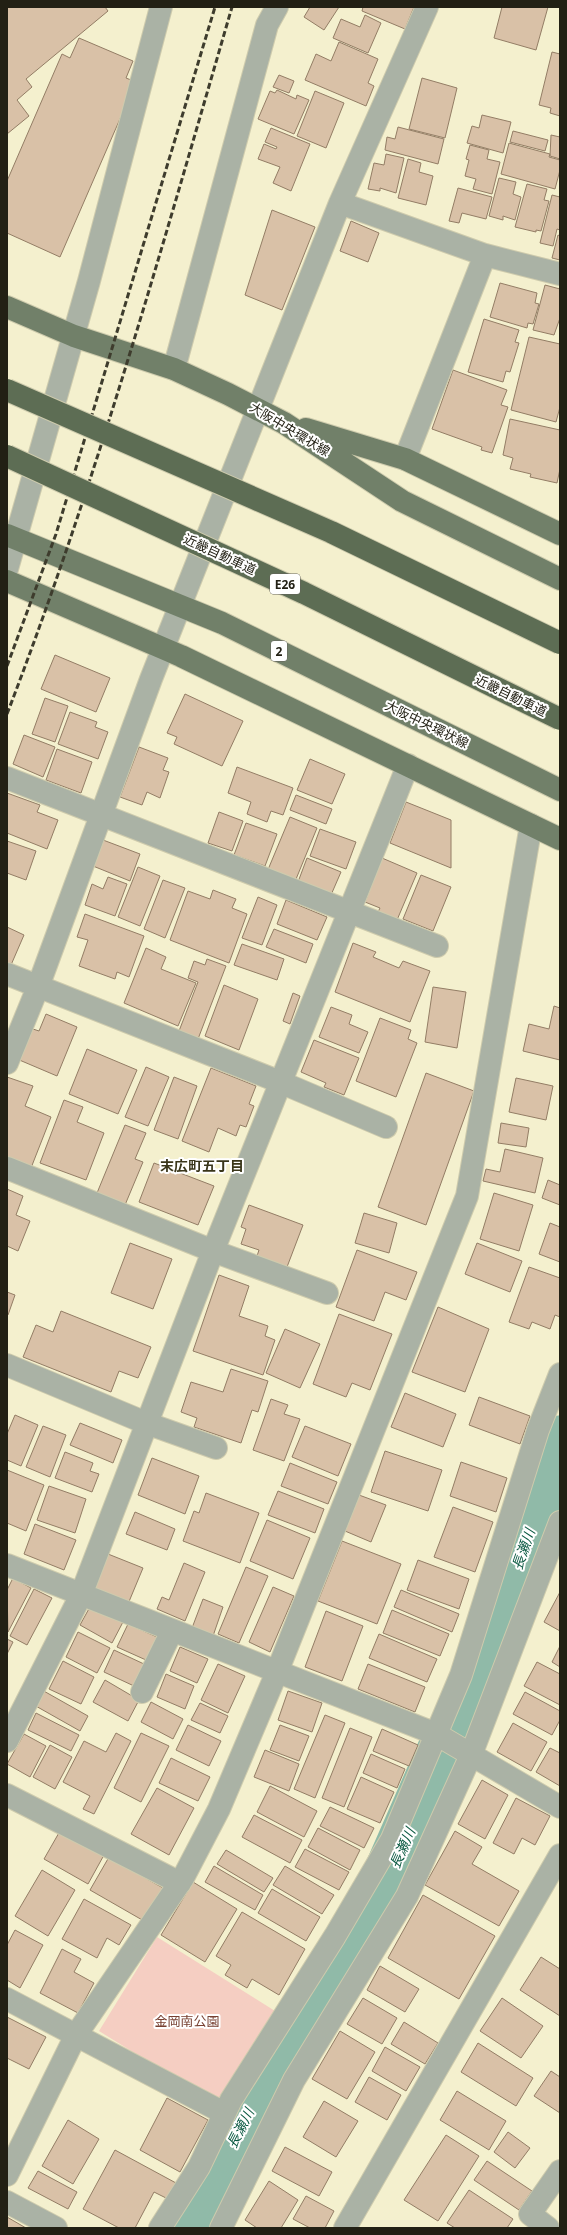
<svg xmlns="http://www.w3.org/2000/svg" width="567" height="2235" viewBox="0 0 567 2235" font-family="'Open Sans','Noto Sans JP',sans-serif">
  <style>
    .green { fill: #f5cec2 }
    .lines { fill: none; stroke-linecap: round; stroke-linejoin: round }
    .river { stroke: #90baa8; stroke-width: 55 }
    .building { fill: #d9c1a7; stroke: #937d65 }
    .minor-casing { stroke: #cecbad; stroke-width: 24 }
    .major-casing { stroke: #cecbad; stroke-width: 24 }
    .minor { stroke: #aab2a5; stroke-width: 22 }
    .major { stroke: #718069; stroke-width: 22 }
    .rail { stroke: #3e3c2d; stroke-width: 3; stroke-dasharray: 6 3; stroke-linecap: butt }
    .highway-bridge-casing { stroke: #cecbad; stroke-width: 24; stroke-linecap: butt }
    .highway-bridge { stroke: #5d6d54; stroke-width: 22 }
    .labels { text-anchor: middle; dominant-baseline: central; stroke-width: 4; stroke-linejoin: round; paint-order: stroke }
    .shield { fill: #fff; stroke: #64635a; stroke-width: 1 }
    .shield-label { font-size: 12px; font-weight: bold; fill: #222014 }
    .street-label { font-size: 13px; fill: #222014; stroke: #fff }
    .park-label { font-size: 13px; fill: #774031; stroke: #fff }
    .neighbourhood-label { font-size: 14px; font-weight: bold; fill: #3a361a; stroke: #fff }
    .water-label { font-size: 14px; font-style: italic; fill: #0c5a43; stroke: #fff }
  </style>
  <rect width="100%" height="100%" fill="#f4f0ce"/>
  <path class="green" d="M157,1937L275,2011L217,2104L99,2031Z"/>
  <g class="lines">
    <path class="river" d="M190,2228L253,2101L384,1889L444,1752L470,1702L560,1443"/>
  </g>
  <path class="building" d="M7,7H105L108,11L26,79L32,87L17,100L29,116L7,134Z
    M310,7H339L324,30L304,17Z
    M363,7H414L405,29L362,11Z
    M502,7H548L536,50L494,38Z
    M365,15L381,23L368,53L333,38L341,19L360,27Z
    M79,38L133,61L126,78L136,82L60,257L7,233V181L62,54L70,58Z
    M339,42L378,59L368,83L374,86L366,106L305,80L316,54L331,61Z
    M552,52L560,54V116L550,113L551,108L539,105Z
    M279,75L294,81L289,93L273,87Z
    M422,78L457,88L445,138L409,129Z
    M277,90L296,99L297,95L309,100L294,134L258,119L270,91L275,93Z
    M315,91L344,103L326,148L297,136Z
    M482,115L511,122L503,153L467,143L472,126L479,128Z
    M398,127L444,139L438,164L385,150L387,137L395,139Z
    M271,128L310,144L291,191L273,183L280,167L258,159L264,144L276,149L277,147L265,142Z
    M513,131L548,140L545,151L510,142Z
    M551,135L560,137V159L550,156Z
    M509,143L550,154L549,157L560,160V170L555,189L501,174Z
    M470,145L489,150L487,159L500,162L492,194L473,189L476,179L465,176L469,160L466,159Z
    M386,154L404,158L396,193L380,188V191L368,189L374,163L384,165Z
    M408,159L421,163L419,172L433,176L426,205L398,198Z
    M499,178L516,182L513,194L521,197L515,220L503,216V220L489,216Z
    M527,184L547,189L544,200L549,201L541,231L536,230V232L515,227Z
    M458,188L492,197L486,219L462,213L459,223L449,221Z
    M552,195L560,197V230L557,229L553,246L540,243Z
    M272,210L315,227L282,310L245,295Z
    M351,221L379,233L368,262L340,251Z
    M558,235L560,236V260L552,258Z
    M500,283L537,293L535,303L539,304L533,324L528,323L527,328L490,317Z
    M545,285L560,289V318L554,335L533,330Z
    M484,319L519,330L515,342L519,343L510,372L506,371L503,382L468,372Z
    M529,337L560,344V407L556,422L511,410Z
    M453,370L507,390L501,405L508,407L492,453L481,450L482,447L432,429Z
    M510,419L560,430V427V469L557,483L530,477L531,474L510,469L513,458L503,455Z
    M55,655L110,678L96,712L41,689Z
    M185,694L243,721L222,766L174,744L177,737L167,733Z
    M45,698L68,706L55,742L32,734Z
    M70,712L97,722L95,727L108,732L98,759L58,744Z
    M24,735L55,747L43,777L13,764Z
    M139,747L168,758L163,770L169,772L160,798L147,792L142,805L120,797Z
    M57,749L92,762L81,793L46,780Z
    M310,759L345,774L332,804L297,790Z
    M237,767L293,788L283,815L271,811L267,822L247,814L251,802L228,793Z
    M7,793L40,805L37,812L58,820L47,849L7,833Z
    M296,795L332,809L326,824L290,810Z
    M406,802L451,820V868L390,843Z
    M219,812L243,821L232,851L208,843Z
    M290,817L317,828L294,884L267,872Z
    M246,823L277,834L265,866L234,855Z
    M320,829L356,842L346,869L310,856Z
    M103,840L140,854L130,881L93,866Z
    M7,841L36,851L26,880L7,873Z
    M307,858L341,872L331,895L298,882Z
    M382,858L417,873L397,920L378,912L380,908L365,902Z
    M138,867L160,876L140,926L118,917Z
    M421,875L451,887L433,931L403,919Z
    M108,877L127,884L115,916L85,905L92,884L103,889Z
    M163,880L185,888L165,938L144,929Z
    M213,890L236,899L232,908L247,914L229,963L170,940L188,891L210,899Z
    M258,897L277,905L262,945L242,938Z
    M286,900L327,917L317,940L277,924Z
    M85,914L144,936L129,977L117,972L115,979L79,966L88,940L77,937Z
    M7,927L24,935L11,965L7,963Z
    M274,929L313,944L306,963L266,947Z
    M353,943L376,952L373,957L399,968L403,961L430,971L410,1022L335,992Z
    M242,944L284,959L277,980L234,965Z
    M146,948L166,957L161,969L196,983L178,1026L124,1003Z
    M207,959L226,966L198,1039L179,1031L198,982L188,978L194,961L205,965Z
    M224,985L258,999L239,1050L205,1036Z
    M433,987L466,992L457,1048L425,1042Z
    M293,993L300,996L290,1024L283,1021Z
    M554,1006L560,1008V1060L523,1051L529,1024L549,1029Z
    M331,1007L352,1015L349,1024L368,1032L359,1053L319,1037Z
    M46,1014L77,1027L57,1076L17,1059L30,1028L39,1031Z
    M380,1018L411,1030L408,1039L417,1043L396,1097L356,1081Z
    M314,1040L359,1058L344,1095L324,1087L326,1083L301,1072Z
    M87,1049L137,1070L118,1114L69,1094Z
    M146,1067L169,1077L148,1126L125,1117Z
    M211,1068L256,1086L249,1104L254,1106L246,1127L240,1125L236,1136L218,1128L209,1152L182,1141Z
    M426,1073L474,1091L426,1225L378,1207Z
    M7,1077L33,1086L25,1106L51,1117L31,1168L7,1159Z
    M174,1077L197,1086L178,1139L154,1130Z
    M516,1078L553,1086L546,1120L509,1112Z
    M64,1100L83,1107L77,1122L104,1133L86,1180L40,1163Z
    M501,1123L529,1128L526,1147L498,1143Z
    M125,1125L146,1133L135,1159L143,1162L125,1205L97,1193Z
    M505,1149L543,1158L535,1193L483,1181L486,1169L500,1172Z
    M154,1163L214,1186L198,1225L139,1202Z
    M548,1180L560,1185V1205L542,1198Z
    M7,1189L23,1196L16,1215L30,1221L18,1251L7,1246Z
    M494,1193L533,1205L519,1251L480,1239Z
    M249,1205L303,1225L287,1267L257,1256L259,1250L241,1244L246,1229L241,1227Z
    M364,1213L397,1223L389,1253L355,1243Z
    M550,1223L560,1227V1262L539,1254Z
    M130,1243L172,1259L153,1309L111,1293Z
    M477,1243L522,1261L510,1292L465,1274Z
    M357,1250L417,1272L406,1300L385,1292L374,1321L336,1307Z
    M529,1267L560,1278V1317L555,1315L550,1329L532,1322L529,1329L509,1322Z
    M219,1275L249,1286L239,1316L268,1326L265,1336L275,1340L263,1375L193,1351Z
    M7,1292L15,1295L8,1315H7Z
    M438,1307L489,1329L465,1392L412,1372Z
    M61,1311L151,1347L138,1378L119,1371L111,1392L23,1357L36,1325L53,1332Z
    M339,1314L392,1334L370,1390L352,1383L346,1397L313,1384Z
    M285,1329L320,1344L300,1388L266,1373Z
    M231,1369L268,1381L258,1412L252,1410L241,1443L194,1427L197,1418L181,1412L191,1382L223,1392Z
    M405,1393L456,1414L443,1447L391,1427Z
    M479,1397L530,1416L520,1444L469,1425Z
    M271,1399L288,1405L284,1414L300,1419L284,1461L253,1450Z
    M15,1415L38,1425L21,1466L7,1460V1434Z
    M80,1423L122,1440L113,1463L70,1445Z
    M43,1426L66,1435L50,1477L26,1467Z
    M305,1426L351,1444L338,1476L292,1457Z
    M385,1451L442,1470L428,1511L371,1492Z
    M65,1452L93,1463L90,1471L99,1474L92,1492L55,1478Z
    M152,1458L199,1476L185,1514L138,1495Z
    M461,1462L507,1478L496,1512L450,1496Z
    M290,1463L337,1482L328,1504L281,1486Z
    M7,1470L44,1485L26,1531L7,1523Z
    M49,1486L86,1499L75,1533L37,1520Z
    M278,1491L324,1509L315,1533L268,1515Z
    M206,1493L259,1513L240,1563L183,1541L194,1511L199,1513Z
    M359,1495L386,1505L371,1542L345,1531Z
    M453,1507L493,1522L475,1572L434,1557Z
    M135,1512L175,1529L167,1550L126,1534Z
    M267,1520L310,1538L293,1579L250,1561Z
    M35,1524L76,1540L64,1570L24,1554Z
    M342,1541L401,1564L377,1624L318,1601Z
    M108,1554L143,1568L128,1604L93,1589Z
    M418,1560L469,1579L459,1609L407,1590Z
    M184,1563L205,1572L185,1621L157,1609L162,1597L169,1600Z
    M246,1567L268,1576L239,1643L218,1634Z
    M13,1578L31,1588L8,1632L7,1590Z
    M273,1587L294,1596L270,1652L249,1642Z
    M34,1589L52,1598L27,1645L10,1636Z
    M401,1590L459,1614L452,1632L394,1607Z
    M560,1592V1631L544,1622Z
    M203,1599L223,1607L213,1636L192,1628Z
    M91,1605L123,1622L112,1643L80,1625Z
    M392,1610L449,1634L440,1656L383,1633Z
    M326,1611L363,1626L342,1681L305,1667Z
    M128,1624L157,1637L146,1660L117,1647Z
    M78,1632L110,1648L97,1673L66,1657Z
    M379,1634L437,1659L427,1682L369,1658Z
    M7,1639L13,1642L7,1654Z
    M560,1646V1667L552,1662Z
    M180,1647L208,1659L197,1683L170,1671Z
    M114,1650L144,1664L134,1686L104,1672Z
    M63,1661L94,1677L81,1704L49,1689Z
    M537,1662L560,1674V1705L524,1686Z
    M218,1664L245,1676L228,1713L201,1700Z
    M368,1664L425,1687L415,1712L358,1689Z
    M166,1674L194,1686L185,1709L157,1697Z
    M105,1680L139,1700L128,1721L93,1702Z
    M42,1690L88,1716L80,1731L34,1705Z
    M288,1691L322,1703L312,1732L278,1720Z
    M525,1692L560,1711V1720L552,1735L513,1714Z
    M151,1702L183,1719L173,1739L141,1722Z
    M200,1703L228,1716L220,1733L191,1720Z
    M36,1713L79,1735L71,1751L28,1730Z
    M325,1715L345,1723L315,1798L294,1789Z
    M513,1723L547,1742L531,1771L497,1752Z
    M188,1725L221,1741L209,1766L176,1750Z
    M280,1725L309,1736L299,1761L270,1750Z
    M350,1728L372,1737L344,1807L322,1798Z
    M382,1729L418,1745L409,1766L373,1751Z
    M116,1733L131,1741L94,1814L83,1809L90,1796L63,1782L84,1741L106,1752Z
    M141,1733L169,1746L141,1802L114,1788Z
    M24,1734L46,1746L30,1777L7,1764Z
    M50,1745L72,1757L55,1789L33,1777Z
    M550,1748L560,1753V1786L536,1772Z
    M265,1750L299,1764L289,1791L254,1777Z
    M371,1754L405,1769L397,1788L363,1773Z
    M171,1758L210,1777L198,1801L159,1783Z
    M361,1777L394,1792L380,1823L347,1809Z
    M482,1780L508,1795L485,1839L458,1824Z
    M270,1786L317,1811L304,1837L257,1812Z
    M157,1788L194,1808L169,1855L131,1834Z
    M516,1798L550,1816L535,1845L522,1838L514,1854L493,1843Z
    M330,1807L374,1828L364,1848L320,1826Z
    M254,1815L302,1840L290,1863L242,1837Z
    M318,1828L360,1850L350,1870L308,1847Z
    M60,1831L104,1855L88,1884L44,1859Z
    M455,1831L482,1847L472,1864L519,1891L499,1926L425,1885Z
    M305,1849L349,1872L339,1890L295,1867Z
    M226,1850L273,1878L264,1892L217,1864Z
    M109,1857L163,1888L144,1921L90,1890Z
    M214,1866L263,1895L255,1910L205,1882Z
    M285,1866L334,1895L322,1914L273,1885Z
    M42,1870L75,1890L48,1936L15,1916Z
    M193,1882L237,1909L205,1962L161,1935Z
    M272,1889L320,1917L306,1941L258,1913Z
    M423,1895L495,1936L459,1999L388,1958Z
    M84,1899L131,1925L119,1945L107,1938L97,1958L62,1939Z
    M242,1912L305,1949L279,1995L252,1979L247,1988L225,1975L231,1965L216,1956Z
    M15,1930L43,1945L20,1988L7,1980V1945Z
    M62,1949L81,1959L74,1972L94,1983L78,2013L40,1993Z
    M541,1957L560,1969V2016L520,1990Z
    M380,1966L419,1989L405,2012L367,1990Z
    M363,1998L397,2018L382,2044L347,2024Z
    M502,1998L543,2026L521,2058L480,2031Z
    M7,2017L46,2037L29,2069L7,2058Z
    M404,2022L438,2043L425,2064L391,2044Z
    M340,2031L375,2052L347,2099L312,2079Z
    M478,2043L533,2078L516,2106L461,2072Z
    M385,2047L420,2067L406,2091L372,2071Z
    M551,2071L560,2077V2113L534,2096Z
    M369,2077L401,2095L387,2120L355,2102Z
    M457,2091L506,2121L489,2150L440,2120Z
    M167,2098L208,2120L180,2172L140,2150Z
    M324,2101L358,2121L336,2157L303,2137Z
    M68,2120L99,2139L73,2184L42,2166Z
    M508,2132L530,2148L515,2168L494,2152Z
    M446,2135L479,2156L438,2221L404,2200Z
    M285,2147L332,2172L319,2196L272,2171Z
    M115,2150L176,2183L168,2199L154,2192L135,2228H119L83,2209Z
    M487,2161L532,2191L519,2210L474,2180Z
    M38,2171L77,2192L68,2209L28,2188Z
    M269,2181L298,2200L281,2228H257L245,2220Z
    M469,2190L513,2219L507,2228H455L447,2223Z
    M306,2196L334,2211L325,2228H310L293,2219Z
    M7,2217L26,2228H7Z"/>
  <g class="lines">
    <g class="minor-casing">
      <path id="minor" d="M340,203L485,255L560,274
        M174,369L267,25L277,7
        M405,459L485,255
        M7,569L89,281L161,7
        M7,778L437,946
        M7,974L280,1082L386,1127
        M7,1063L38,987L151,679L277,361L340,203L427,7
        M7,1168L213,1251L327,1293
        M7,1365L146,1423L216,1448
        M7,1565L436,1734L560,1807
        M142,1692L172,1631
        M7,1741L81,1595L213,1251L408,765
        M7,1795L180,1883
        M7,1999L224,2113
        M7,2175L76,2035L183,1878L219,1809L277,1672L467,1196L531,825
        M7,2202L56,2228
        M160,2228L199,2167L231,2100L335,1936L392,1839L461,1675L538,1430L560,1374
        M221,2228L294,2080L407,1896L471,1755L560,1522
        M345,2228L560,1855
        M548,2228L530,2214L560,2171"/>
    </g>
    <g class="major-casing">
      <path id="major" d="M7,307L74,336L174,369L228,394L284,423L402,501L560,579
        M306,429L405,459L560,534
        M7,535L222,623L560,790
        M7,581L181,656L560,839"/>
    </g>
    <use href="#minor" class="minor"/>
    <use href="#major" class="major"/>
    <path class="rail" d="M7,666L56,534L215,7
      M7,714C96,483 163,244 232,7"/>
    <g class="highway-bridge-casing">
      <path id="highway-bridge" d="M7,390L331,532L560,643
        M7,456L304,593L560,719"/>
    </g>
    <use href="#highway-bridge" class="highway-bridge"/>
  </g>
  <g class="labels">
    <g class="shield">
      <rect x="270" y="574" width="30" height="20" rx="3"/>
      <rect x="271" y="641" width="16" height="20" rx="3"/>
    </g>
    <g class="shield-label">
      <text x="285" y="584">E26</text>
      <text x="279" y="651">2</text>
    </g>
    <g class="street-label">
      <text transform="translate(290 429) rotate(31)">大阪中央環状線</text>
      <text transform="translate(220 554) rotate(25)">近畿自動車道</text>
      <text transform="translate(511 695) rotate(26)">近畿自動車道</text>
      <text transform="translate(427 724) rotate(26)">大阪中央環状線</text>
    </g>
    <g class="park-label">
      <text x="187" y="2021">金岡南公園</text>
    </g>
    <g class="neighbourhood-label">
      <text x="202" y="1165">末広町五丁目</text>
    </g>
    <g class="water-label">
      <text transform="translate(523 1549) rotate(-71)">長瀬川</text>
      <text transform="translate(402 1848) rotate(-66)">長瀬川</text>
      <text transform="translate(240 2128) rotate(-63)">長瀬川</text>
    </g>
  </g>
  <rect width="567" height="2235" fill="none" stroke="#222014" stroke-width="16"/>
</svg>
